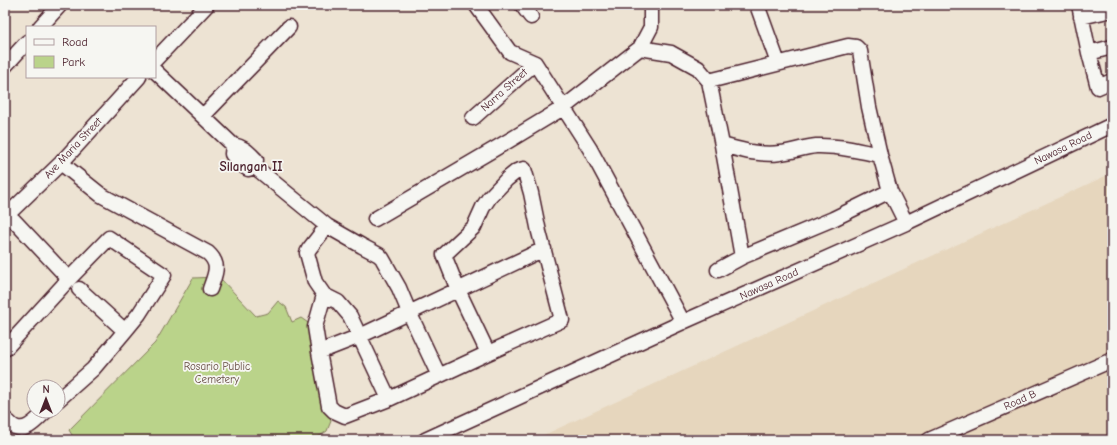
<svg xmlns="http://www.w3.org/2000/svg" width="1117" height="445" viewBox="0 0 1117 445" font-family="'Comic Neue',sans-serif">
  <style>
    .built { fill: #e6d6bd }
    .green { fill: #bad38a; stroke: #82795a }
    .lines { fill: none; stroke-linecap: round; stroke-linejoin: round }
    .minor-casing { stroke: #4a1f2b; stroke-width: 17 }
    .minor { stroke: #f6f6f2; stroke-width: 14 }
    .labels { text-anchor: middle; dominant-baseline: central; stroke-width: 3.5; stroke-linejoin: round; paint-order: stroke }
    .street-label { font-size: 11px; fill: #4a1f2b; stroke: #f6f6f2 }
    .park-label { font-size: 11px; fill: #664c43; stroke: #f6f6f2 }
    .quarter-label { font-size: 13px; font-weight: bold; fill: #4a1f2b; stroke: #f6f6f2 }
  </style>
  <rect width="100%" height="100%" fill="#ede3d3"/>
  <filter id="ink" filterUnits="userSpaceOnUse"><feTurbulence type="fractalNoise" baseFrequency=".025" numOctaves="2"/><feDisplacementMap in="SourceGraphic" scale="8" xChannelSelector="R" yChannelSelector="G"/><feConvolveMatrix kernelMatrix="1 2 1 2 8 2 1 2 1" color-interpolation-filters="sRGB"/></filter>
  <g filter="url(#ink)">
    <path class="built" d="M1112,173V440H533Z"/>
    <path class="green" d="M219,277L256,316L268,313L278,301L286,307L292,322L301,318L311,325L331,421L327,431L314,440H75L69,430L155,343L193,278Z"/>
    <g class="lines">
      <g class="minor-casing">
        <path id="minor" d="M476,5L510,52L535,63L590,149L683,322
          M522,5L531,17
          M757,5L778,63
          M1079,5L1089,53L1098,87L1112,81
          M1081,17L1112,10
          M40,27L60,5
          M640,48L651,27V5
          M1089,53L1112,47
          M155,60L207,5
          M5,66L27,42
          M155,71L233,145
          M709,81L848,46L856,47L860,51L869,107L880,155L890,191L906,223
          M203,116L289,27
          M473,118L535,63
          M233,145C244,147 248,152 256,160L255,167L248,169L239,163L232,154Z
          M722,145C741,150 761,156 780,153C792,152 804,147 816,146C838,145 859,151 880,155
          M61,163L101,195L208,253C221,265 215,274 210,289
          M255,167L327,226
          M5,211L69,279
          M5,217L61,163L139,77
          M375,219L515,137L563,108L640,48L671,53L698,68L709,81L722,145L742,257
          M718,270L742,257L833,219L890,191
          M79,289L125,331
          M324,295L315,327L319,352L329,406L334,411L345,416L389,399L488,353L562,320L539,232L531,193L524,169L517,171L507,179L489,198L483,207L474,227L444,255L458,290L488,353
          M5,349L69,279L109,238L164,275L139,314L125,331L93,369L58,400
          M319,352L360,336L544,249
          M389,399L350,316L338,302L324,295L315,282L307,253L309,249L327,226L362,246L379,255L382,258L399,288L409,312L439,376
          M5,419C8,421 12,426 15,427C27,433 38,418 46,411
          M425,440L683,322L906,223L1112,125
          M929,440L1112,360"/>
      </g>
      <use href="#minor" class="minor"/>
    </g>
  </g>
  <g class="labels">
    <g class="street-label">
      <text transform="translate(504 90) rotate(-42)">Narra Street</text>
      <text transform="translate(73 148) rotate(-47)">Ave Maria Street</text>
      <text transform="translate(1063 148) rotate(-26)">Nawasa Road</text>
      <text transform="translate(769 284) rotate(-24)">Nawasa Road</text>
      <text transform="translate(1020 400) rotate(-24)">Road B</text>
    </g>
    <g class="park-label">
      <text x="217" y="366">Rosario Public<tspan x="217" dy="13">Cemetery</tspan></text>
    </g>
    <g class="quarter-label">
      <text x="251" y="166">Silangan II</text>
    </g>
  </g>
  <rect width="1117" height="445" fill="none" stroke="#f6f6f2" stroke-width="20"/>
  <rect x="10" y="10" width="1097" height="425" fill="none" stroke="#4a1f2b" stroke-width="1.5" filter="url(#ink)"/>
  <rect x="26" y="26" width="130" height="52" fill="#f6f6f2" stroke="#b1a0a2"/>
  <rect x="34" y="39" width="20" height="6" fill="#f6f6f2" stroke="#b1a0a2"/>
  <text x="62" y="46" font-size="12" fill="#4a1f2b">Road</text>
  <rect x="34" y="56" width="20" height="12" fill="#bad38a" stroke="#b1a0a2"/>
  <text x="62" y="66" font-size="12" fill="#4a1f2b">Park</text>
  <g transform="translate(46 399)"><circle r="19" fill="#f6f6f2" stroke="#b1a0a2"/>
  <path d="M0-3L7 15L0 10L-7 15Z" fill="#4a1f2b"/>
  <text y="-6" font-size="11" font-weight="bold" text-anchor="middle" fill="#4a1f2b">N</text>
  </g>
</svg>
